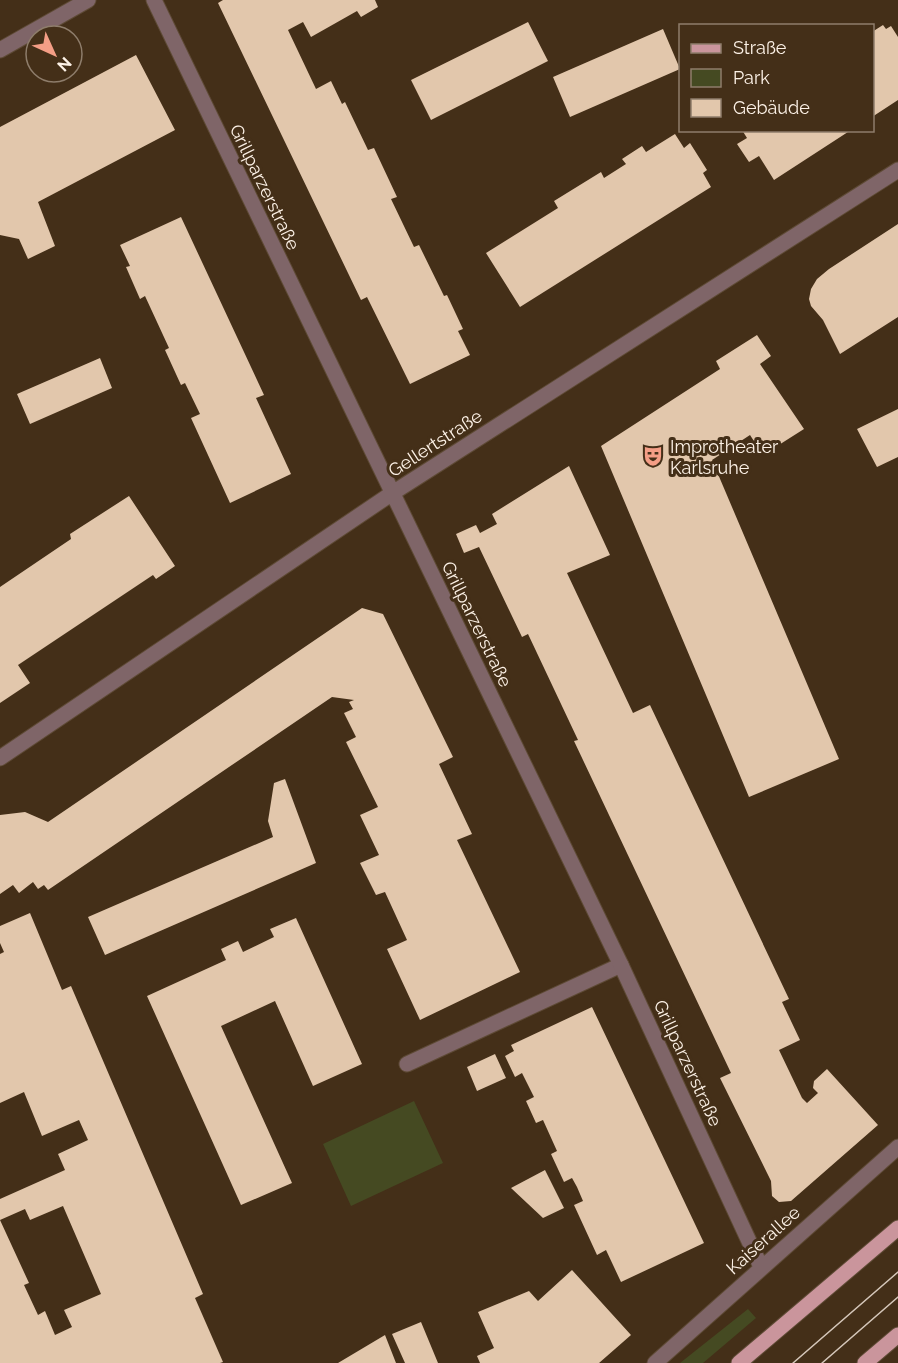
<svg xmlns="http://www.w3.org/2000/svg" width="898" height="1363" viewBox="0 0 898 1363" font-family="Raleway,sans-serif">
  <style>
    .green { fill: #454a22 }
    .building { fill: #e2c7ac; fill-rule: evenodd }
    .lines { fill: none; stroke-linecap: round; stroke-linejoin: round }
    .lane-casing { stroke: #5e4a35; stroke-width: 17 }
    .street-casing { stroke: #5e4a35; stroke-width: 17 }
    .primary-casing { stroke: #5e4a35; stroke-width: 17 }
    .lane { stroke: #7f6568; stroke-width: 15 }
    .street { stroke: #7f6568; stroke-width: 15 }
    .primary { stroke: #ca959c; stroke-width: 15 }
    .tram { stroke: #d5c7ba; stroke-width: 1.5 }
    .labels { text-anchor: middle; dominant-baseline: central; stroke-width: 6; stroke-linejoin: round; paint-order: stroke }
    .street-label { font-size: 18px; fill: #fdf2e7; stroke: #442f18 }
    .poi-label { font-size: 18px; fill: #fdf2e7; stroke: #442f18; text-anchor: start }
  </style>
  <rect width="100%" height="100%" fill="#442f18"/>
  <path class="green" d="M414,1101L443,1163L351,1206L323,1144Z
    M748,1309L756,1318L703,1363H680Z"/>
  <path class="building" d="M223,0H375L378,7L361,17L357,11L311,37L303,22L288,30L316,89L331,81L342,104L345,102L368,150L374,148L397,197L391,199L414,247L419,245L444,296L447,295L463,329L458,331L470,355L410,384L367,297L361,300L218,3Z
    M528,22L548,61L431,120L411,80Z
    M883,25L886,29L891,26L898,37V100L872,117V32Z
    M663,29L680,69L570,117L553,77Z
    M136,55L175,130L38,202L55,246L28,259L19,239L0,235V127Z
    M742,130H851L774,180L759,156L749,162L737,144L747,138Z
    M675,134L684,148L690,143L707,170L703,173L711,187L520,307L486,253L558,208L554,201L601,172L604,178L626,164L622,159L642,146L646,152Z
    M181,217L264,395L256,398L291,474L230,503L191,418L200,414L185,383L181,385L165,350L169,348L145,296L140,299L126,267L130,266L120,245Z
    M898,224V317L840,354L823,320L811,306L809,299L811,289L817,279L829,269Z
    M757,335L771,356L760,364L804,429L763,455L750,435L712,460L839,759L749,797L601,446L720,369L716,361Z
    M100,358L112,388L30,424L17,394Z
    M898,409V457L877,467L857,429Z
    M569,466L610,555L567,573L633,713L650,705L789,999L782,1002L800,1040L779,1050L802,1098L807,1103L818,1093L813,1088L814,1081L827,1069L878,1125L791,1201L779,1202L772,1196L771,1181L720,1078L731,1073L574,741L578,740L528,634L522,637L479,547L464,553L456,534L476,525L480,533L497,524L492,514Z
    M129,496L175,566L156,579L153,575L18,665L30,683L0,703V587L71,539L70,534Z
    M362,608L383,614L453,757L439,764L472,834L457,840L520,972L420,1020L387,949L407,940L385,892L376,895L360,863L379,855L360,815L378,807L346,742L356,737L344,713L353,709L349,702L354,700L332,697L48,890L44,885L38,889L33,882L19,893L13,885L0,894V815L25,812L48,822Z
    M285,779L316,863L105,955L88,917L273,837L268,821L274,783Z
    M30,913L62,990L71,986L203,1294L195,1298L223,1362L220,1363H0V1199L65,1170L58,1154L88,1140L79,1120L42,1136L24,1092L0,1103V954L4,952L0,943V926ZM63,1206L101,1294L64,1310L72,1327L55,1335L45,1311L38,1315L24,1285L29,1283L0,1220L25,1209L30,1220Z
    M296,918L362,1064L313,1086L275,1001L221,1026L292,1183L241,1205L147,996L226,960L221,949L238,941L243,952L274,937L270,929Z
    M592,1007L704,1243L621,1282L606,1250L597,1255L574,1205L583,1201L577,1187L572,1178L564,1182L551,1154L557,1151L543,1120L536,1123L526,1101L534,1097L522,1073L515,1077L505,1056L514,1051L511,1045Z
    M495,1054L506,1078L477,1091L467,1067Z
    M545,1170L564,1208L543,1218L511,1188Z
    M572,1270L631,1335L599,1363H480L477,1356L494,1348L478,1312L529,1291L538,1301Z
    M421,1322L438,1363H405L392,1334Z
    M385,1335L396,1363H338Z"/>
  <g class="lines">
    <g class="lane-casing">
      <path id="lane" d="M407,1064L621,965"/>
    </g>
    <g class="street-casing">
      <path id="street" d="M154,0L621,965L761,1267
        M0,50L88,0
        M0,758L391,494L898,170
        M655,1363L898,1147"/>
    </g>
    <g class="primary-casing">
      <path id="primary" d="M739,1363L898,1228
        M865,1363L898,1335"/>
    </g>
    <use href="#lane" class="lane"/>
    <use href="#street" class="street"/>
    <use href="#primary" class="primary"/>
    <path class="tram" d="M793,1363L898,1272
      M822,1363L898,1297"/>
  </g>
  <defs>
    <g id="theatre-bare" transform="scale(1.62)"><path d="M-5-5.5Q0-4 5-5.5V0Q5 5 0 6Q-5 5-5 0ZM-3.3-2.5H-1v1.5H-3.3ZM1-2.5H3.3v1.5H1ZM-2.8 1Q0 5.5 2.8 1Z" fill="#f49e86" stroke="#442f18" stroke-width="2.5" paint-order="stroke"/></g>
  </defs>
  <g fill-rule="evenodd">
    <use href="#theatre-bare" x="653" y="456"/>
  </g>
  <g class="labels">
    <g class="street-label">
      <text transform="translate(265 187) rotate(64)">Grillparzerstraße</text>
      <text transform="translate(435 443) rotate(-33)">Gellertstraße</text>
      <text transform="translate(477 624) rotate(64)">Grillparzerstraße</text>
      <text transform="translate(688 1063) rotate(65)">Grillparzerstraße</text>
      <text transform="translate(763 1240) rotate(-42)">Kaiserallee</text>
    </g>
    <g class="poi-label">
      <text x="670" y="446">Improtheater<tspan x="670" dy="21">Karlsruhe</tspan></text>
    </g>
  </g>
  <rect x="679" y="24" width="195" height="108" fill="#442f18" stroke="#8e7d6b" stroke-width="1.5"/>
  <rect x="691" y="44" width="30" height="9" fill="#ca959c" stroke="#8e7d6b" stroke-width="1.5"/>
  <text x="733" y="54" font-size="18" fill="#fdf2e7">Straße</text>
  <rect x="691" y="69" width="30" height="18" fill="#454a22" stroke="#8e7d6b" stroke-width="1.5"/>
  <text x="733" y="84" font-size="18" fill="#fdf2e7">Park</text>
  <rect x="691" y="99" width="30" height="18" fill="#e2c7ac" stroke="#8e7d6b" stroke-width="1.5"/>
  <text x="733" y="114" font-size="18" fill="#fdf2e7">Gebäude</text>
  <g transform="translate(54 54) rotate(135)"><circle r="28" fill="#442f18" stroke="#8e7d6b" stroke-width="1.5"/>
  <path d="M0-4.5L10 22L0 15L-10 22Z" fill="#f49e86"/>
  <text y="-9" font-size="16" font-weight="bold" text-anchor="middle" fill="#fdf2e7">N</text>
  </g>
</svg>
